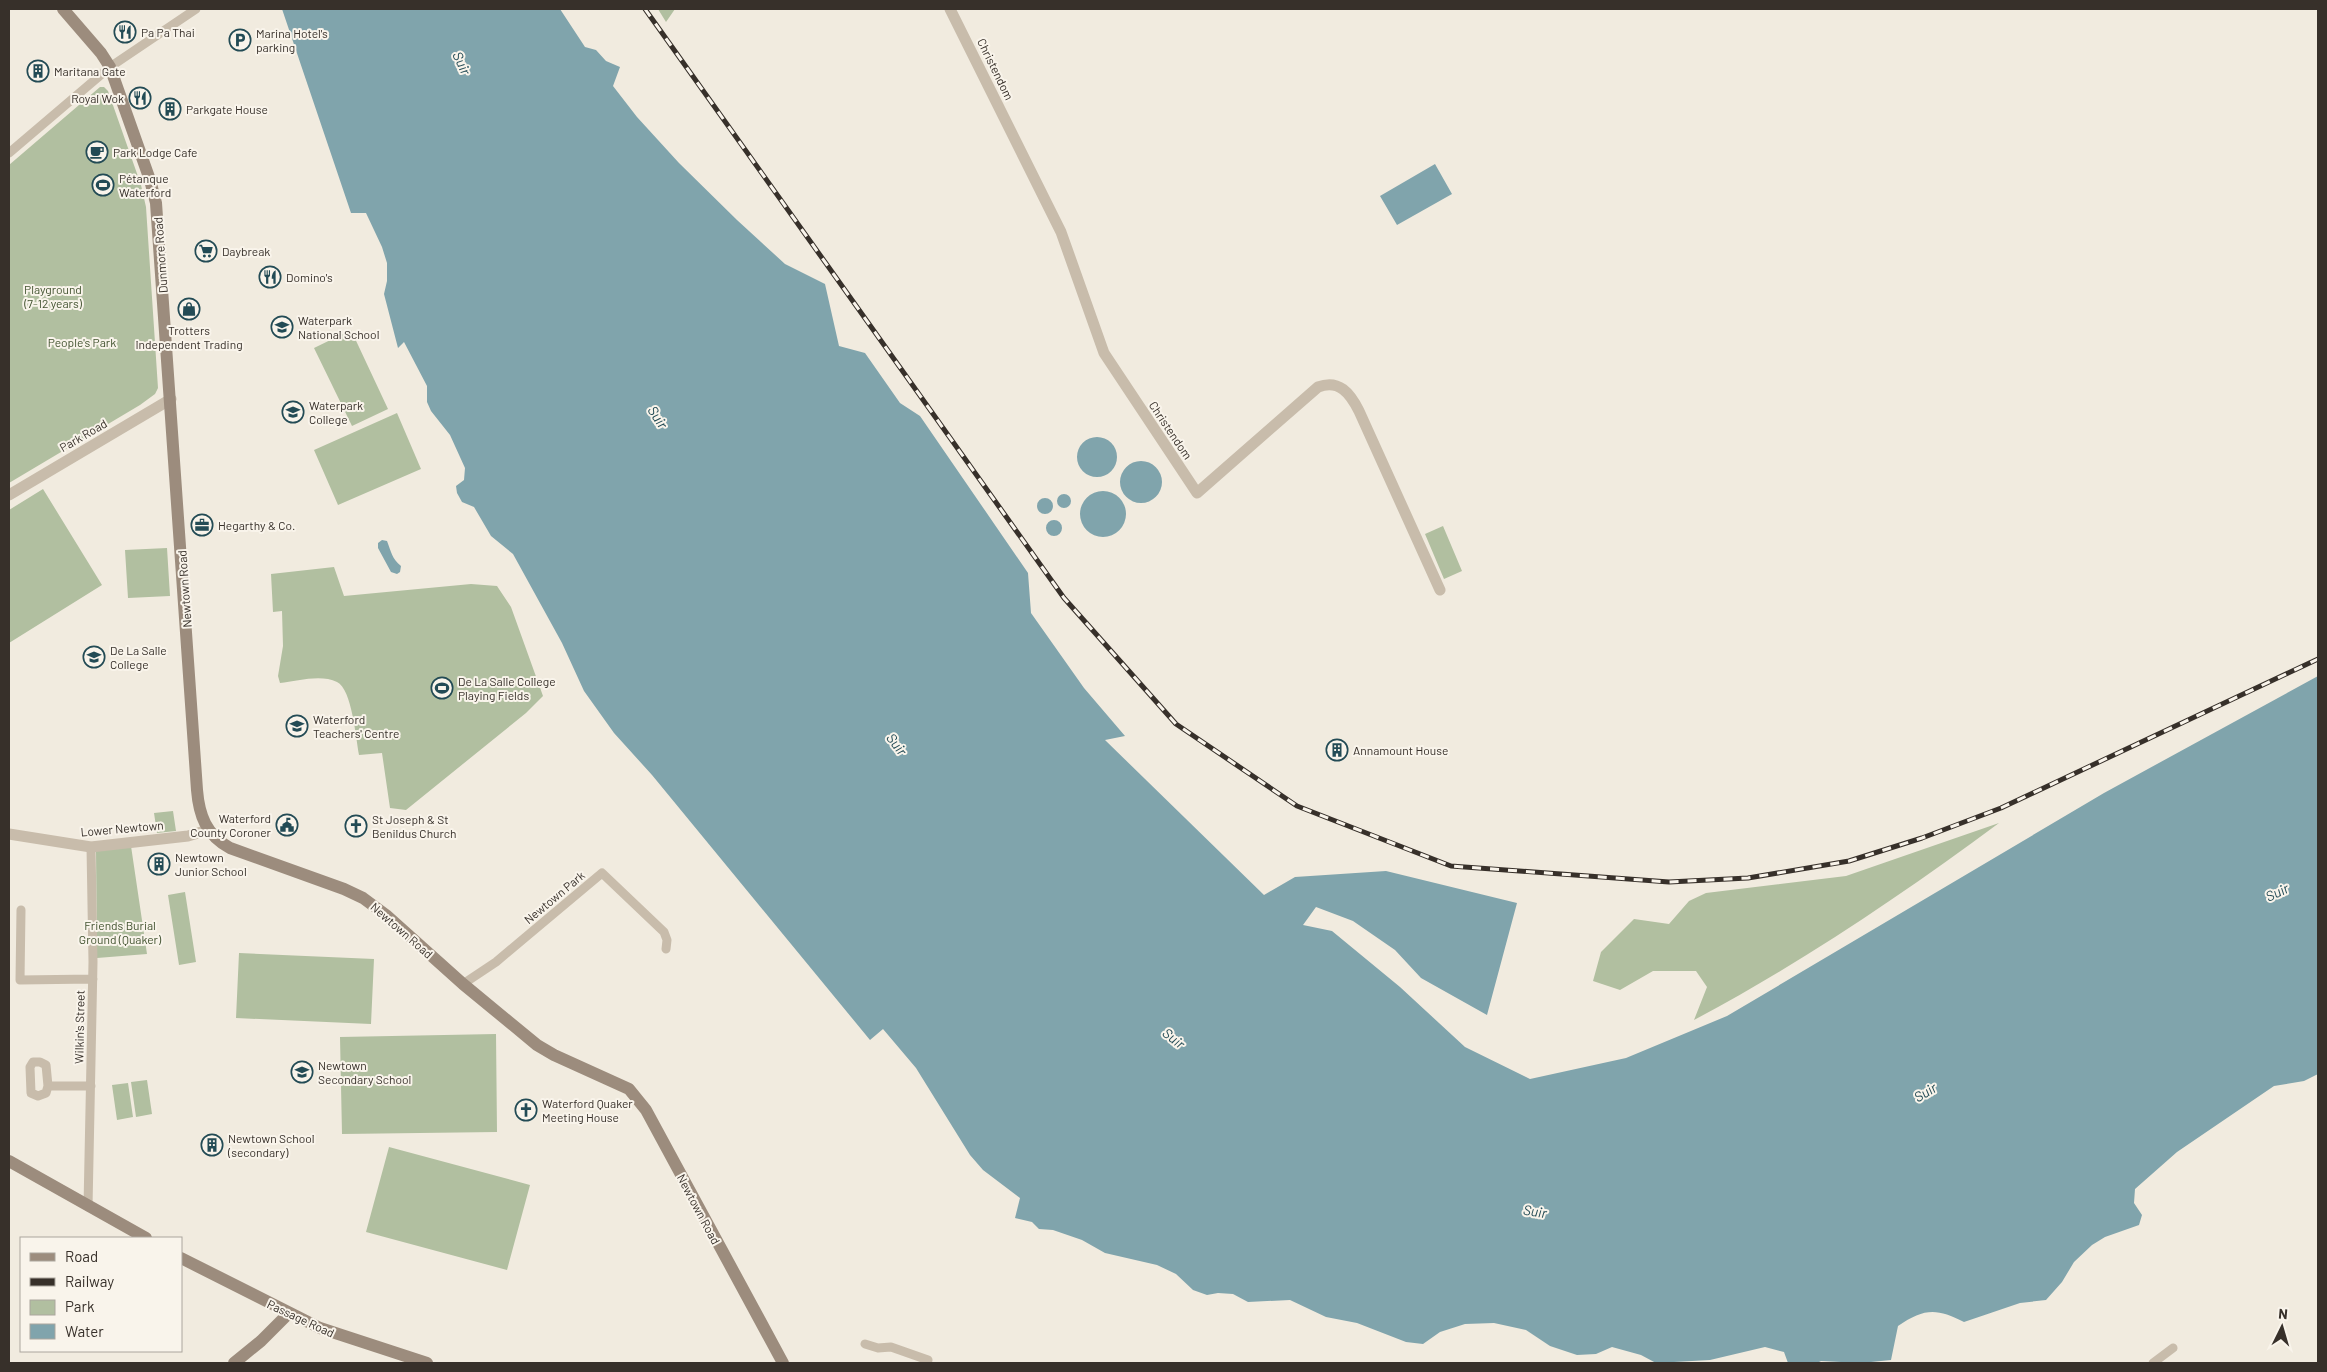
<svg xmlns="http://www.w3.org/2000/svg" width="2327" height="1372" viewBox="0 0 2327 1372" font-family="Barlow,sans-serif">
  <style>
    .green { fill: #b1bfa0 }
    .water { fill: #80a4ac }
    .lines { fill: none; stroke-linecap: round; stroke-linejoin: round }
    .minor { stroke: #c8bcab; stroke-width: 9 }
    .tertiary { stroke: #c8bcab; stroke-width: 11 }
    .secondary { stroke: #9c8c7d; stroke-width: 12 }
    .rail-casing { stroke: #37302a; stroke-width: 5 }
    .rail { stroke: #f9f4eb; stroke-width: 3; stroke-dasharray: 9; stroke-linecap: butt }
    .labels { text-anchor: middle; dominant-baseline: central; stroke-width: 4; stroke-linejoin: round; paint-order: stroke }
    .poi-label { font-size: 12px; fill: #37302a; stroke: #f9f4eb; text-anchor: start }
    .street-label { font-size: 12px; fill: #37302a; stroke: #f9f4eb }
    .park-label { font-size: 12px; fill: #425330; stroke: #f9f4eb }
    .water-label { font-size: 14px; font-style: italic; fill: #234b55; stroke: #f9f4eb }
  </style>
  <rect width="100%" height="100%" fill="#f1ebdf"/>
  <path class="green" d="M658,9H675L666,22Z
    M100,87H104L108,91L141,185L146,207L158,388L155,394L140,405L9,483V165Z
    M351,330L388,409L352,426L314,348Z
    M397,413L421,469L338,505L314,450Z
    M43,489L102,585L9,643V510Z
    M1443,526L1462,571L1444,579L1425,534Z
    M167,548L170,596L128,598L125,550Z
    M334,567L344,596L471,584L497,586L511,607L543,696L526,713L406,810L390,808L382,753L359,755C356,739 352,689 337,682C321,674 297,681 280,683L278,676L283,646L282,611L273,612L271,574Z
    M173,811L176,831L157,833L154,813Z
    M1999,823C1902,895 1801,963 1694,1020L1707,987L1696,971H1653L1620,990L1593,981L1601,952L1634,919L1669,924L1689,901L1706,893L1846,876Z
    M131,846L147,954L97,958L96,851Z
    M185,892L196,962L179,965L168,895Z
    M239,953L374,959L371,1024L236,1018Z
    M496,1034L497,1132L342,1134L340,1037Z
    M147,1080L152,1114L136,1117L131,1082Z
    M128,1083L133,1117L117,1120L112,1085Z
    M389,1147L530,1185L507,1270L366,1232Z"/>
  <path class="water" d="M282,9H560L585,47L596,50L606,61L620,67L613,86L637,117L679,163L737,220L785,264L825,284L839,346L865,353L900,403L920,416L1028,573L1031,613L1084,688L1125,736L1105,740L1264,895L1295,877L1386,871L1517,903L1487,1015L1421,978L1395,950L1353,921L1316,907L1303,925L1332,931L1400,987L1465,1047L1530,1079L1626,1058L1727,1016L2104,793L2318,676V1074L2304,1081L2274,1086L2177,1152L2135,1189L2134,1203L2142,1215L2139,1225L2105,1237L2092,1245L2074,1262L2062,1282L2046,1300L2020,1303L1964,1322C1937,1308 1924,1308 1898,1326L1891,1360L1861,1363L1821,1361L1817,1363H1788L1784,1352L1765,1347L1710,1360L1656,1363L1641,1355L1612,1347L1596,1354L1577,1355L1550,1346L1526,1330L1494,1323L1465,1324L1440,1332L1423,1344L1406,1342L1357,1323L1326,1317L1290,1300L1248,1302L1233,1294L1218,1293L1207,1295L1193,1290L1176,1274L1157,1265L1105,1253L1082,1240L1053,1230L1039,1229L1032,1222L1015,1218L1020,1198L983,1170L970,1155L916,1068L883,1029L870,1040L652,775L614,733L584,691L562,643L513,554L491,536L474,507L462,502L457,493L456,486L464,480L465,468L450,435L431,411L427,402V386L404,342L398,348L384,294L387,281V263L382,247L366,213H351Z
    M1435,164L1452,194L1397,225L1380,196Z
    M1077 457a20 20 0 1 1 40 0a20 20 0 1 1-40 0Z
    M1120 482a21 21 0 1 1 42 0a21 21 0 1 1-42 0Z
    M1080 514a23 23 0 1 1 46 0a23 23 0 1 1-46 0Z
    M1057 501a7 7 0 1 1 14 0a7 7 0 1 1-14 0Z
    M1037 506a8 8 0 1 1 16 0a8 8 0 1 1-16 0Z
    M1046 528a8 8 0 1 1 16 0a8 8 0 1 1-16 0Z
    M382,540L387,541C391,551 392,559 401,566L400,572L397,574L391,572L378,548V543Z"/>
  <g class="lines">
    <path class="minor" d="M9,153L110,67L196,9
      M21,910L20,980L93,979
      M463,984L496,962L602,873L664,932L667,940L666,949
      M48,1086L46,1065L40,1062H33L30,1067L31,1093L38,1096L46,1093L48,1086H91
      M88,1207L93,962L91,847
      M865,1344L878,1348L891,1347L928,1360L927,1363
      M2153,1363L2173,1348"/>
    <path class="tertiary" d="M950,9L1061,232L1104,353L1197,493L1318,387C1339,379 1350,393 1359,411L1440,590
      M9,495L171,399
      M9,834L91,847L188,836L208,830"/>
    <path class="secondary" d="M63,9L101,53L110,67L150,180L156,203L197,790C199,815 206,835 230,848L344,889L363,898L386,915L463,984L537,1045L554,1055L629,1089L646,1110L783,1363
      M9,1161L146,1238
      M181,1258L320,1328L427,1363
      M234,1363L261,1341L289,1313"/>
    <g class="rail-casing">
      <path id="rail" d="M645,9L1064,598L1176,724L1297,806L1451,866L1669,882L1748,878L1849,861L1922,838L2001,808L2318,659"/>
    </g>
    <use href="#rail" class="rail"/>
  </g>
  <defs>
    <g id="restaurant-ring" transform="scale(1.125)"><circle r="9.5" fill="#f9f4eb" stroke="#234b55" stroke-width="1.5"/><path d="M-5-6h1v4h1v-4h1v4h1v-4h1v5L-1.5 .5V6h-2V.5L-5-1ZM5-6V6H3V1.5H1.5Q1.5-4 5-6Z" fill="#234b55"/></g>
    <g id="parking-ring" transform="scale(1.125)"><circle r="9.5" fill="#f9f4eb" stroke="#234b55" stroke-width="1.5"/><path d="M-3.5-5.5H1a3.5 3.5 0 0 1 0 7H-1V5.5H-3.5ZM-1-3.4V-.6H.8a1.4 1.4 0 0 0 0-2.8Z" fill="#234b55"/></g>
    <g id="building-ring" transform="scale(1.125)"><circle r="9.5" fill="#f9f4eb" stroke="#234b55" stroke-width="1.5"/><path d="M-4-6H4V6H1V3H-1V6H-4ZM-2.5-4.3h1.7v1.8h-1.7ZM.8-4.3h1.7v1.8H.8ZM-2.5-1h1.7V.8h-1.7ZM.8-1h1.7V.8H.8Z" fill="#234b55"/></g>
    <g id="cafe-ring" transform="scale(1.125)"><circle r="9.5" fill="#f9f4eb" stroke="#234b55" stroke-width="1.5"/><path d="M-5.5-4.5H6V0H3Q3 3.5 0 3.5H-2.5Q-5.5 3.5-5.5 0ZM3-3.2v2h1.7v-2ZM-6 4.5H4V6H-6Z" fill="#234b55"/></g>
    <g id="stadium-ring" transform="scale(1.125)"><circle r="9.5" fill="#f9f4eb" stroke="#234b55" stroke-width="1.5"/><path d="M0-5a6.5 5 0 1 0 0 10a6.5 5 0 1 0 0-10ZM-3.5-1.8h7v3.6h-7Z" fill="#234b55"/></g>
    <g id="supermarket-ring" transform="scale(1.125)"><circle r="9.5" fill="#f9f4eb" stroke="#234b55" stroke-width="1.5"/><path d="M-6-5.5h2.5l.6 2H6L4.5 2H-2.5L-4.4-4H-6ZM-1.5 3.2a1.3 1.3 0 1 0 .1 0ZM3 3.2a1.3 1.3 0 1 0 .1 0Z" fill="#234b55"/></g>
    <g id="shop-ring" transform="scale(1.125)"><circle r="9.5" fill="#f9f4eb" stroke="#234b55" stroke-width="1.5"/><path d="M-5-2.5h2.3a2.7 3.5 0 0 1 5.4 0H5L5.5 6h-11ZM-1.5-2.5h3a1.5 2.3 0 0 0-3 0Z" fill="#234b55"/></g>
    <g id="school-ring" transform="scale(1.125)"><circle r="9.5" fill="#f9f4eb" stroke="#234b55" stroke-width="1.5"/><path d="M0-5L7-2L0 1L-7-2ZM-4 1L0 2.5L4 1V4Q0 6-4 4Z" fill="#234b55"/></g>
    <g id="office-ring" transform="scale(1.125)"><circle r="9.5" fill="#f9f4eb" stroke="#234b55" stroke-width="1.5"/><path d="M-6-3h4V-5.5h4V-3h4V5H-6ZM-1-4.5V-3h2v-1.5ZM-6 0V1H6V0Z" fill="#234b55"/></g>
    <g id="civic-ring" transform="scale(1.125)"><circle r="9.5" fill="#f9f4eb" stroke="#234b55" stroke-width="1.5"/><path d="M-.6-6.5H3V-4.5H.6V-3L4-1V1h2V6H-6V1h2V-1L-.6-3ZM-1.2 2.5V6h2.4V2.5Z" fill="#234b55"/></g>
    <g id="church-ring" transform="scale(1.125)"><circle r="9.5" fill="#f9f4eb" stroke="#234b55" stroke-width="1.5"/><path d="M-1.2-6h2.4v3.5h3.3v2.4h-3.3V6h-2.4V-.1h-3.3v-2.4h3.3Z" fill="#234b55"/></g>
  </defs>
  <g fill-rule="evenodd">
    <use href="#restaurant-ring" x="125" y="32"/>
    <use href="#parking-ring" x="240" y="40"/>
    <use href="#building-ring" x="38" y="71"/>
    <use href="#restaurant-ring" x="140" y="98"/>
    <use href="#building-ring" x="170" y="109"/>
    <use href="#cafe-ring" x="97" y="152"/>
    <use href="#stadium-ring" x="103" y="185"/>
    <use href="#supermarket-ring" x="206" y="251"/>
    <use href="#restaurant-ring" x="270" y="277"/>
    <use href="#shop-ring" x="189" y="309"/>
    <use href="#school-ring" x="282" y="327"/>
    <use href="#school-ring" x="293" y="412"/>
    <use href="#office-ring" x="202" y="525"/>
    <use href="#school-ring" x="94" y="657"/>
    <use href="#stadium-ring" x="442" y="688"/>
    <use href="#school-ring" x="297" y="726"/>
    <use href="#building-ring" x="1337" y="750"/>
    <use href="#civic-ring" x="287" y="825"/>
    <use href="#church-ring" x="356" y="826"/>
    <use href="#building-ring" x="159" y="864"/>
    <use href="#school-ring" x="302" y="1072"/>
    <use href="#church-ring" x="526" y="1110"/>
    <use href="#building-ring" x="212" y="1145"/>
  </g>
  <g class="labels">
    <g class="poi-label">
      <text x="141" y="32">Pa Pa Thai</text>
      <text x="256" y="33">Marina Hotel's<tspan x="256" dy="14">parking</tspan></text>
      <text x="54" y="71">Maritana Gate</text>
      <text x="124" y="98" text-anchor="end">Royal Wok</text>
      <text x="186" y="109">Parkgate House</text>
      <text x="113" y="152">Park Lodge Cafe</text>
      <text x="119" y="178">Pétanque<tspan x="119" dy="14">Waterford</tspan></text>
      <text x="222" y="251">Daybreak</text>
      <text x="286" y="277">Domino's</text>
      <text x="298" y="320">Waterpark<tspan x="298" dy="14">National School</tspan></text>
      <text x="189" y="330" text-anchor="middle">Trotters<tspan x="189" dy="14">Independent Trading</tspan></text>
      <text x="309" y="405">Waterpark<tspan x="309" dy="14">College</tspan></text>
      <text x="218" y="525">Hegarthy &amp; Co.</text>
      <text x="110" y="650">De La Salle<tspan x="110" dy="14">College</tspan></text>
      <text x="458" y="681">De La Salle College<tspan x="458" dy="14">Playing Fields</tspan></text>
      <text x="313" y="719">Waterford<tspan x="313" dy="14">Teachers' Centre</tspan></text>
      <text x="1353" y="750">Annamount House</text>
      <text x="271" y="818" text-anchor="end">Waterford<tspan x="271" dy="14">County Coroner</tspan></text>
      <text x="372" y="819">St Joseph &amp; St<tspan x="372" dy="14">Benildus Church</tspan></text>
      <text x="175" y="857">Newtown<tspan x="175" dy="14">Junior School</tspan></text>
      <text x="318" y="1065">Newtown<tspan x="318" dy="14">Secondary School</tspan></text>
      <text x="542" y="1103">Waterford Quaker<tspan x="542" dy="14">Meeting House</tspan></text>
      <text x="228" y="1138">Newtown School<tspan x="228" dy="14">(secondary)</tspan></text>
    </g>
    <g class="street-label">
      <text transform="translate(996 69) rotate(64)">Christendom</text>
      <text transform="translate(160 255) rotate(-94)">Dunmore Road</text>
      <text transform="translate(1171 430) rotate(56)">Christendom</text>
      <text transform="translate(83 435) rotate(-30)">Park Road</text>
      <text transform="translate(184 589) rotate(-94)">Newtown Road</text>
      <text transform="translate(122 828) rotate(-5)">Lower Newtown</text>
      <text transform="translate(554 897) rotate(-40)">Newtown Park</text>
      <text transform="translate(402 930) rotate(41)">Newtown Road</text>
      <text transform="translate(79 1027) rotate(-89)">Wilkin's Street</text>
      <text transform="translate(699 1209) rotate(62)">Newtown Road</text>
      <text transform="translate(301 1318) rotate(25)">Passage Road</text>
    </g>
    <g class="park-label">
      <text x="53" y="289">Playground<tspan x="53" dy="14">(7-12 years)</tspan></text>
      <text x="82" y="342">People's Park</text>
      <text x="120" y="925">Friends Burial<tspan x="120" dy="14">Ground (Quaker)</tspan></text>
    </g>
    <g class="water-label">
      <text transform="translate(462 63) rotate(65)">Suir</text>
      <text transform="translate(658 417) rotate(57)">Suir</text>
      <text transform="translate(897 744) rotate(53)">Suir</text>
      <text transform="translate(2277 892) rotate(-25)">Suir</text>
      <text transform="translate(1174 1038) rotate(39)">Suir</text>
      <text transform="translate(1925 1092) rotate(-31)">Suir</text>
      <text transform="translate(1535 1211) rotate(9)">Suir</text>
    </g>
  </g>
  <rect width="2327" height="1372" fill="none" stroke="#37302a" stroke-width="20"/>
  <rect x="20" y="1237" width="162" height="115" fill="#f9f4eb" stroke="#aba69e"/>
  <rect x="30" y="1253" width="25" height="8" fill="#9c8c7d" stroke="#aba69e"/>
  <text x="65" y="1262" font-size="15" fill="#37302a">Road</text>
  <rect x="30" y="1278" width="25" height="8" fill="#37302a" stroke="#aba69e"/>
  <text x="65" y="1287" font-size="15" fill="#37302a">Railway</text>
  <rect x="30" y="1300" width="25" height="15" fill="#b1bfa0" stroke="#aba69e"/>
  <text x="65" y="1312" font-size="15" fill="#37302a">Park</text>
  <rect x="30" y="1324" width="25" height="15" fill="#80a4ac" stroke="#aba69e"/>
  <text x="65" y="1337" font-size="15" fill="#37302a">Water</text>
  <g transform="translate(2282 1327) rotate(5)" stroke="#f9f4eb" stroke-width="4" paint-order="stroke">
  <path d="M0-4L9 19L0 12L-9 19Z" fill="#37302a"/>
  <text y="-8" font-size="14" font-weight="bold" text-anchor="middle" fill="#37302a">N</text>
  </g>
</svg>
